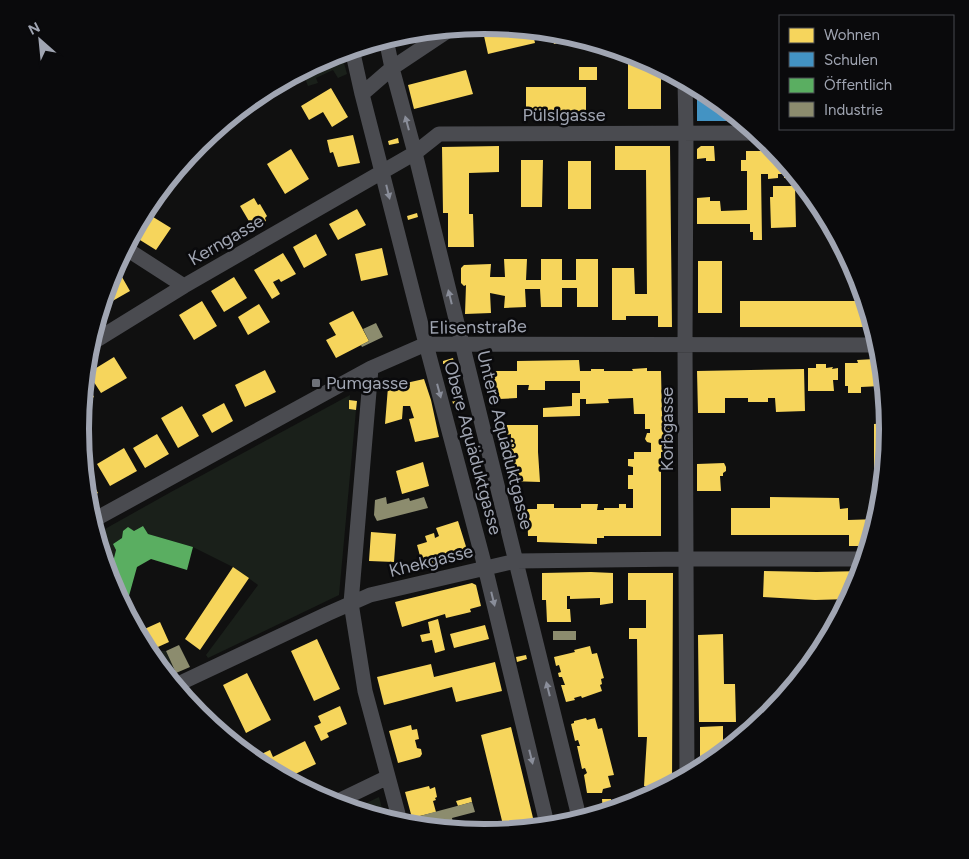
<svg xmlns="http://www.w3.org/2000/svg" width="969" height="859" viewBox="0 0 969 859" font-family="Figtree,sans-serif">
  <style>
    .green { fill: #1a201a }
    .homes { fill: #f6d55c }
    .schools { fill: #4393c3 }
    .public { fill: #5aae61 }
    .industry { fill: #8c8c6e }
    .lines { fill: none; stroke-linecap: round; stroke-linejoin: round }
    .minor { stroke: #4a4b50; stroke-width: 15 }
    .oneway { fill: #8a8e9a }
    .poi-dot { fill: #6e7179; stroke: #0a0a0c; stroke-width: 2 }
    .labels { text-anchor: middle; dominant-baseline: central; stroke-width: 5; stroke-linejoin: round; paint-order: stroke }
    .street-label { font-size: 18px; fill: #a0a5b2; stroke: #0a0a0c }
    .poi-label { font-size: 18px; fill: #a0a5b2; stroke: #0a0a0c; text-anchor: start }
    .rim { fill: none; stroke: #a0a5b2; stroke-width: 6 }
  </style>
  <rect width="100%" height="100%" fill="#101010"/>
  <path class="green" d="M341,52L347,74L338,78L333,70L316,78L318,83L308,86L302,70L330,56Z
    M350,395L349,409L356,410L339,595L208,658L206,655L258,585L233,567L193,547L148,534L143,526L134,531L128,528L123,531L122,538L113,544L116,550L109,578L96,534L171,492Z
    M120,601L127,603L149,651H166L176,673L167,678L148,654Z
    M379,797L385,820L352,810Z"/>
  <path class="homes" d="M489,25L532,30L535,43L488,54L482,27Z
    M551,32L564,33L580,38L554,44Z
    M628,63H653L661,67V109H628Z
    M579,67H597V80H579Z
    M466,70L473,94L414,109L408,85Z
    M294,75L296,85L278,88L277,84Z
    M526,87H586V116H526Z
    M331,88L348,117L332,127L323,112L309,120L301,106Z
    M353,135L360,163L338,167L333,152L330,153L327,140Z
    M398,138L399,143L389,145L388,141Z
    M499,146V172L469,173V214H473L474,247H448V213H443L442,147Z
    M615,146H670L672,327H658V316H626V320H612V268H634L635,294H647L646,170H615Z
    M701,146H714L715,161H706V158L697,159V149Z
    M761,146H773L799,178H784V174H778V178L768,179V174H761L762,240H753V232H750V224H697V198L710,197V201H720L721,211L747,210V171H741V160H746V151H761Z
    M291,149L309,179L285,194L267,164Z
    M521,160H543L542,207H521Z
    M568,161H591V209H568Z
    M773,186H795L796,227L771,228L770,197H773Z
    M254,198L258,205L260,204L267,216L265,218L266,221L253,228L240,206Z
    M357,209L366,225L338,240L329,224Z
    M145,212L171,228L156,250L132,235Z
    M417,213L418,217L408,220L407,216Z
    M316,234L327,255L304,268L293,247Z
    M382,248L388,275L361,281L355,254Z
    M283,253L296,274L281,282L279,279L273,282L280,294L272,299L254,270Z
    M504,259H527L526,280H541V259H562V280H576V259H598V307H577V288H562V307H541L540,289H525L526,307L504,308L505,296L490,293L491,313L465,314L466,285L464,286L461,283V268L464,265L491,264L490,277H505Z
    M698,261H722V313H698Z
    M118,270L130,291L109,303L105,295L111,274Z
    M234,277L247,298L224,312L211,291Z
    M202,301L217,326L194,340L179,315Z
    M740,301H866L874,327H740Z
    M259,304L270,322L248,335L238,317Z
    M353,311L369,341L336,358L326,340L336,335L329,323Z
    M875,356H882L889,430L883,490H874V424L886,423V416H881V386L861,387V393H848V386H845V363H858L857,360L875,359Z
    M114,357L127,378L101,393L88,373Z
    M453,358L454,362L443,364V361Z
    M579,360L580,371H591V369H604V371H633L632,369L647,368V371H661L662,415H672L673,452H661V536H604V538H597V544L537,542V536H528L527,509H537V504H554V508H581V504H598L597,510H604V508H619V504H626V508H633V489H628V475H633V467L628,466V459H634V452H651V443L647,442L645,439L647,433H650V429H645V414H634L633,398L608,399L609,403L586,404V399H580V416L543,417V408L572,406V393H580V381H545V390H528L529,385H517V398L499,399V403H490V381H486V371H517V361Z
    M816,364H826V368L833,367L832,369L838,368V380H833L834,391H808V368H816Z
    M804,369L805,411L776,412L775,398H768V402H748V398H725V413H698L697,371Z
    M265,370L276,392L245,407L235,385Z
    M424,379L431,400L439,437L415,442L409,419L414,418L410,406H403L402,419L385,424L388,387Z
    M85,381L94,397L83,403Z
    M462,397L463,401L453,404L452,399Z
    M349,400L357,401L356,410L349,409Z
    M224,403L233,421L212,433L202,415Z
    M182,406L199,436L178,448L161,418Z
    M506,425H538V452L540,482L510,481L511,434L507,435Z
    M157,434L169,454L145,468L133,448Z
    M124,448L137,471L110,486L97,464Z
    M423,462L429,486L402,494L396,471Z
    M724,463L726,467V471L723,473V476H720L721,491H697V464Z
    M90,478L98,493L87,499L85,480Z
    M770,497L839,498L840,509L848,508V520L878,519L870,546H849V535H731V508H770Z
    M458,521L469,556L424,570L417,545L427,542L425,536L434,533L435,538L439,536L436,528Z
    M371,532L396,534L394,562L369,561Z
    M233,567L249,578L200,650L185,639Z
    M764,571L817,572L862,571L858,585L850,599L815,600L763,597Z
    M591,572L613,573V603L600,605V598L570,599V596H567V609H570L571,622H547L546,600H542V573Z
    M628,573H673L672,786L670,787L644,786L647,737H638L637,639H629V628H646V600H628Z
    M472,583L476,585L481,606L470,609L471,612L446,618L445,614L402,627L395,602Z
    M438,619L445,650L435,653L432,640L422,642L420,635L430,633L428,622Z
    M160,622L169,642L149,651L140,631Z
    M485,625L489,639L454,648L450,634Z
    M723,634L724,684H735L736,722H699L698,635Z
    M317,639L340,689L314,701L291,651Z
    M590,646L592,654L597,653L604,678L601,679L602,684L600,685L602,691L582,698L581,696L574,698L575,700L566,702L561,685H565L562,677H559L558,673L561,672L559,665L556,666L554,657L575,652L574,650Z
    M526,655L527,659L517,662L516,657Z
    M495,662L502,691L456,702L452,687L384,705L377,677L431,664L434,677Z
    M247,673L271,720L246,733L223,685Z
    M340,706L347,724L327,733L329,737L321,741L314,726L321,723L318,716Z
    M586,718L587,720L595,718L598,729L602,728L614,775L608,776L611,787L603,789L602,793H587L584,775L587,773L585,768L582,769L577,746H580L578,740L575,741L571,724L574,723V721Z
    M411,725L412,730L417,729L419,739L415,740L417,748L421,749L422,754L420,757L398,763L389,731Z
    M723,726V754L709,766L700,769V727Z
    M511,727L534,822L504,829L481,735Z
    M305,741L316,764L285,779L260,766L251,759L270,750L273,757Z
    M429,786L430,789L435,787L437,797L435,798L436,800L433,801L436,812L412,818L405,792Z
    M471,797L472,802L458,806L456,801Z
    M602,799H611V806L625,805V808L603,814Z"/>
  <path class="schools" d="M697,90H703L709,93L743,121H697Z"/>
  <path class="public" d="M143,526L148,534L193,547L187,570L151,559L137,567L127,603L120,601L111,584L109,578L116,550L113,544L122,538L123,531L128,527L134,531Z"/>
  <path class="industry" d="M376,323L383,337L362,347L361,345L369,341L363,329Z
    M386,497L387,504L409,498L410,501L424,497L428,508L377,521L374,515L375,500Z
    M553,631H576V640H553Z
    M179,645L190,667L176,673L166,651Z
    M472,802L475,812L452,818L453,823L432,829L414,827L412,818Z"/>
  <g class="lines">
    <path class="minor" d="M386,39L392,68L415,153L580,821
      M352,49L362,94L426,344L485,567L548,828
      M685,80L686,133L685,345L687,778
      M362,94L392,68L452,28
      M125,248L184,286
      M90,344L184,286L415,153L439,134L757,133
      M371,368L351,603L365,691L401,825
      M92,521L371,368L426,344L879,345
      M174,686L327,614L370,595L516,561L686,559H866
      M332,804L388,777"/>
  </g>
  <defs><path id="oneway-solid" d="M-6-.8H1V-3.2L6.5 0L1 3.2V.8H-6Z" transform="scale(1.25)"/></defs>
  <g class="oneway">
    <use href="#oneway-solid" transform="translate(407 123) rotate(-105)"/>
    <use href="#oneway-solid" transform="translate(388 192) rotate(76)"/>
    <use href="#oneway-solid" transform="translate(450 297) rotate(-104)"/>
    <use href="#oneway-solid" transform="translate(439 391) rotate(75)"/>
    <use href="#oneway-solid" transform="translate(493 599) rotate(76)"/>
    <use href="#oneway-solid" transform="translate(548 689) rotate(-104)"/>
    <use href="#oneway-solid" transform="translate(531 757) rotate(76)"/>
  </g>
  <rect class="poi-dot" x="311" y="378" width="10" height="10" rx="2.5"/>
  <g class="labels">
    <g class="street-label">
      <text x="564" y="115">Pülslgasse</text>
      <text transform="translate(226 240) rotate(-30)">Kerngasse</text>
      <text transform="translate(478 327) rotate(-1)">Elisenstraße</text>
      <text transform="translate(667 429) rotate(-90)">Korbgasse</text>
      <text transform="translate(505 440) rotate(76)">Untere Aquäduktgasse</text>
      <text transform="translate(473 448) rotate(75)">Obere Aquäduktgasse</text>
      <text transform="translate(431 561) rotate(-14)">Khekgasse</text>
    </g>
    <g class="poi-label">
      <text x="326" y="383">Pumgasse</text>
    </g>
  </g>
  <path d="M0 0H969V859H0ZM89 429a395 395 0 1 1 790 0a395 395 0 1 1-790 0Z" fill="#0a0a0c" fill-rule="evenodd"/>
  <path class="rim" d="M89 429a395 395 0 1 1 790 0a395 395 0 1 1-790 0Z"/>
  <rect x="779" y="15" width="175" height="115" fill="#0a0a0c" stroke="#46484e"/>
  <rect x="789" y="28" width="25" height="15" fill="#f6d55c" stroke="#46484e"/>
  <text x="824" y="40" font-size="15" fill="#a0a5b2">Wohnen</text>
  <rect x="789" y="52" width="25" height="15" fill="#4393c3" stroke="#46484e"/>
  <text x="824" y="65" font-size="15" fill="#a0a5b2">Schulen</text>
  <rect x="789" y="78" width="25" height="15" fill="#5aae61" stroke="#46484e"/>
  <text x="824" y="90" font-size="15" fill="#a0a5b2">Öffentlich</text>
  <rect x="789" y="102" width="25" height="15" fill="#8c8c6e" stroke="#46484e"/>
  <text x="824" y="115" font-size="15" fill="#a0a5b2">Industrie</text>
  <g transform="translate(40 40) rotate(333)" stroke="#0a0a0c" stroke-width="4" paint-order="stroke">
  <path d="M0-4L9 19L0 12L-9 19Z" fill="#a0a5b2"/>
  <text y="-8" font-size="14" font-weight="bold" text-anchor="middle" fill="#a0a5b2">N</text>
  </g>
</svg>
